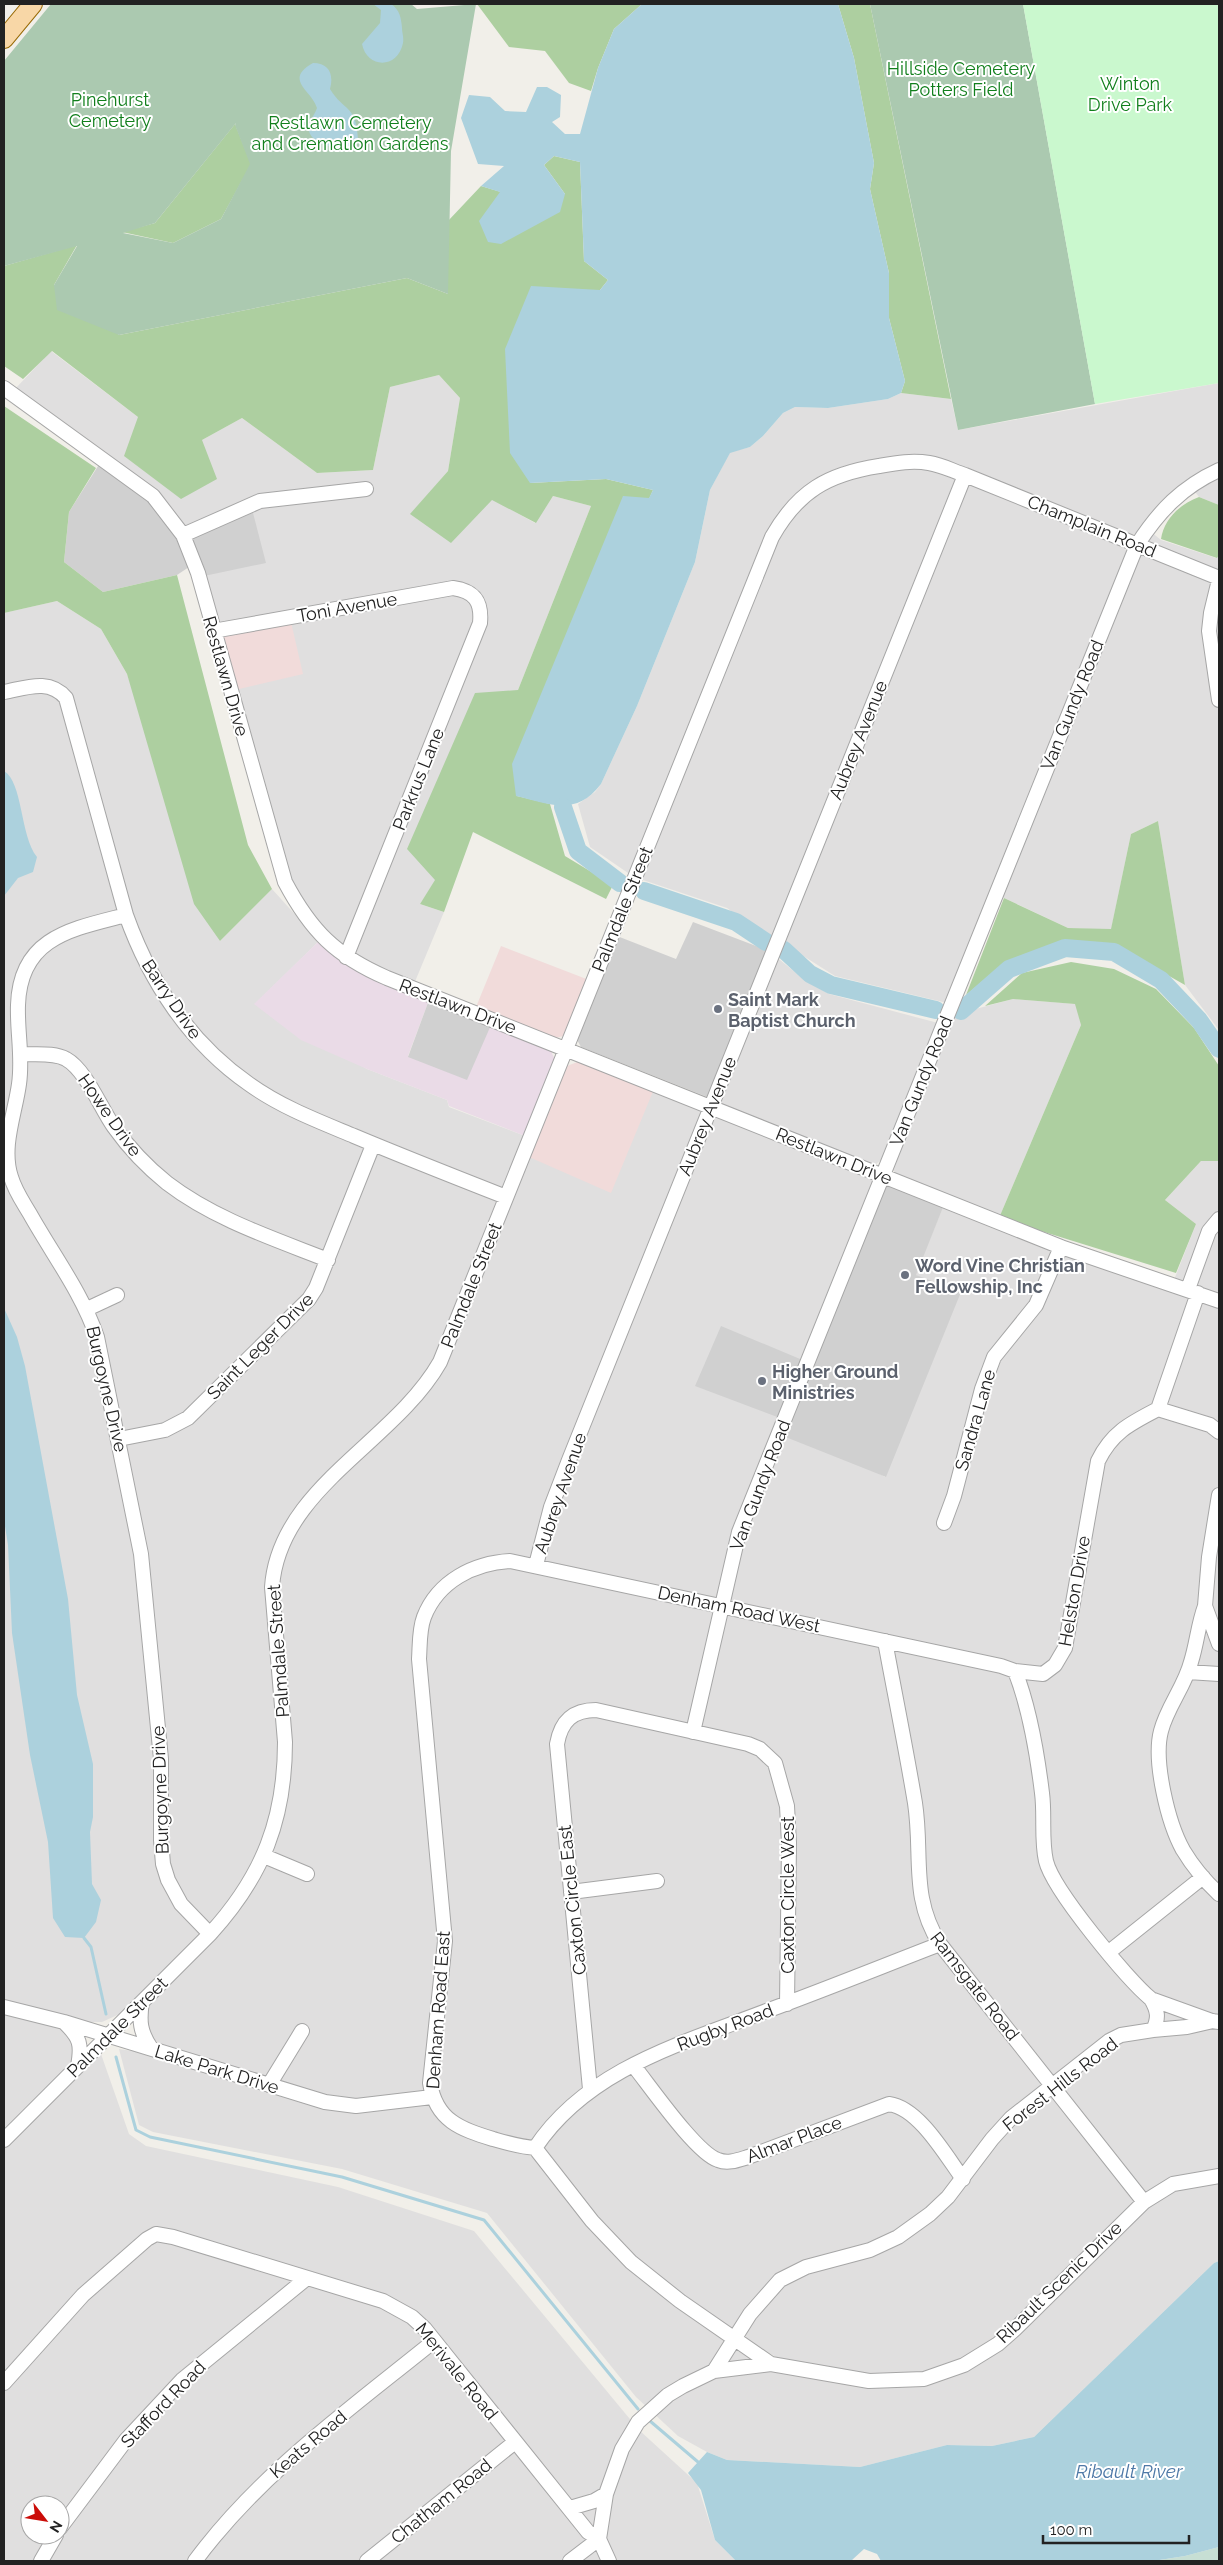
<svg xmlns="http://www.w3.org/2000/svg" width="1223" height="2565" viewBox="0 0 1223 2565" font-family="Raleway,sans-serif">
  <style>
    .residential { fill: #e0dfdf; fill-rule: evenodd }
    .commercial { fill: #f1dbda }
    .industrial { fill: #eadbe7 }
    .religious { fill: #d0d0d0 }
    .forest { fill: #adcfa0 }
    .wetland { fill: #c7dfd4 }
    .cemetery { fill: #abc9b0; fill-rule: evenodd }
    .park { fill: #caf8ce }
    .water { fill: #acd1dd }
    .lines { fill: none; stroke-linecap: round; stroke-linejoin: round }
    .stream { stroke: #acd1dd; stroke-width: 3 }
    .river { stroke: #acd1dd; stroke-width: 18 }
    .minor-casing { stroke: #a6a6a6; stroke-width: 16 }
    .major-casing { stroke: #996b07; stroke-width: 20 }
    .minor { stroke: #fff; stroke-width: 14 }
    .major { stroke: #f8d7a7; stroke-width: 18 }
    .worship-dot { fill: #6b7280; stroke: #fff; stroke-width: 2 }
    .labels { text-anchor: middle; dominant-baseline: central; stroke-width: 4; stroke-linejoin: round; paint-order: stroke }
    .park-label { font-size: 18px; fill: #117f1c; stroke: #fff }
    .street-label { font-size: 18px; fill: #222; stroke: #fff }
    .worship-label { font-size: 18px; font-weight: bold; fill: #5b616d; stroke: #fff; text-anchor: start }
    .water-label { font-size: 19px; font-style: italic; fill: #4e79a7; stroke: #fff }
  </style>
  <rect width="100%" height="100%" fill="#f1efe9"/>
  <path class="residential" d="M51,351L138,417L202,440L242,418L317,473L373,470L390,387L439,375L460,398L448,471L411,514L492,499L535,523L553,496L591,506L518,690L436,880L420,904L444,912L414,984L376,967L339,944L328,934L293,887L221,635L191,538L151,486L15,389Z
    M1219,383V465L1137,533L1131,535L952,465H854L838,469L819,479L788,503L631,875L590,847L578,804L595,792L601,784L637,706L695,562L710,490L730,452L750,447L763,436L783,413L795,407L828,408L888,399L901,393L951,399L958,430Z
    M917,467L937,471L1121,544L1125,547L1127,555L947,1003L835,976L786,945L765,936L727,908L640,879L777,542L797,509L832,483L853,476L900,468Z
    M1219,475V505L1199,497L1193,489Z
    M1150,531L1161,540L1216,558L1219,556V1030L1185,985L1158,821L1131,834L1111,930L1068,928L1000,896L1135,560Z
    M57,601L101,629L127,674L220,941L272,889L319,941L255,1004L367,1069L447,1100L449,1107L525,1136L436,1357L415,1389L306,1497L290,1515L280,1532L271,1554L266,1581L280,1745L277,1787L265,1836L246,1878L221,1913L124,2012L102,2022H87L4,2001V613Z
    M769,951L807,982L829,994L938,1023L886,1156L876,1164L869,1166L722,1105L710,1098Z
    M1013,999L1076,1004L1081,1025L999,1218L900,1178L892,1169L953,1015Z
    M654,1089L886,1182L788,1421L885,1477L960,1293L915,1275L944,1205L1219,1305V2171L1167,2181L1143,2194L1015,2323L969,2357L913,2377L871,2376L776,2357L721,2325L612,2238L548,2158L545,2149L476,2129L450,2115L440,2100H359L327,2097L163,2046L148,2035L145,2012L150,2003L237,1914L260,1876L290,1775L292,1748L277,1590L278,1572L291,1536L313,1506L420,1401L433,1385L445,1365L528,1157Z
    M1201,1161H1219V1296L1174,1280L1196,1224L1165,1200Z
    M4,2012L56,2025L71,2034L75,2057L70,2066L4,2132Z
    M119,2049L146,2053L323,2107L428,2104L532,2157L543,2165L598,2235L735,2349L767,2370L870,2385L971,2366L1147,2205L1179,2186L1219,2180V2261L1214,2263L1034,2437L992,2446L947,2445L860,2467L727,2460L707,2452L678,2436L636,2397L487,2213L342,2169L153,2132L139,2125Z
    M101,2054L129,2134L146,2146L338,2187L474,2231L639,2430L697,2483L715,2540L736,2561H4V2148L89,2063ZM30,2505H60V2535H30Z"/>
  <path class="commercial" d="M291,622L303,674L235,690L221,635Z
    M501,946L589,980L563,1036L556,1038L476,1007Z
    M580,1061L654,1089L611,1193L529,1157L567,1066Z"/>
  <path class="industrial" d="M319,941L344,963L371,977L429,1000L408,1056L491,1025L550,1049L555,1060L525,1136L449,1106L447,1100L367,1069L301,1040L254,1004Z"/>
  <path class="religious" d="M100,463L140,492L162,514L176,535L189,567L177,575L103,592L64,562L69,512Z
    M252,509L266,563L204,576L191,538Z
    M693,922L769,951L710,1098L581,1047L576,1038L617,936L676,959Z
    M429,1000L491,1025L467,1080L408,1057Z
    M886,1182L944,1205L916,1275L961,1292L886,1477L783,1436L788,1421L695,1386L721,1326L812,1364Z"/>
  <path class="forest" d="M477,4H642L614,29L598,68L591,91L569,83L545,51L509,47Z
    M838,4H870L951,399L901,393L905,381L889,318V273L870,189L874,163L854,58Z
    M235,124L251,164L221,219L173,243L122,232L155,223Z
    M554,156L580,162L584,261L608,280L600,290L530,483L606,479L653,490L517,796L550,804L565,856L613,885L606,899L473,832L444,912L420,904L435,880L407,849L475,693L518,690L591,506L553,496L536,523L492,500L451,543L410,514L448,471L460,398L439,375L390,387L373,470L317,473L242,418L202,440L217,479L181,499L124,456L138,417L52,351L23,379L4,366V266L77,245L54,285L119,335L407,278L448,294V221L481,186L501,192L565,194L544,165Z
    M4,406L96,468L69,512L64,562L103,592L177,575L248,845L272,889L220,941L194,904L127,674L101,629L57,601L4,613Z
    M1199,497L1219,505V555L1217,558L1161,539C1164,519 1180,504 1199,497Z
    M1158,821L1185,985L1116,946L1064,941L1003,964L966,995L1004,898L1068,928L1111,929L1131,834Z
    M1071,962L1114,969L1156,989L1194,1028L1219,1066V1161H1201L1165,1200L1196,1224L1176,1273L999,1218L1081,1025L1075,1004L1013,999L985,1006L1022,973Z"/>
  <path class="wetland" d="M1219,2547V2561H1153L1185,2556Z"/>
  <path class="cemetery" d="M51,4H411L417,9L476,4L451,151L448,294L407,278L119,335L57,310L54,285L77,246L4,266V61ZM236,123L235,125L250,164L221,219L173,243L123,233L155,223Z
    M870,4H1023L1095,404L958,430Z"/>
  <path class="park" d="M1023,4H1219V383L1095,404Z"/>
  <path class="water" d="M373,4H391C400,10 401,18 402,28C402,33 404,37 403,43C398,69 367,69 362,44L380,23L381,10Z
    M642,4H838L854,58L874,163L870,189L889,273V318L905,381L901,393L888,399L828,408L795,407L783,413L763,436L750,447L730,453L710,490L695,562L637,706L601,784C576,817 550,804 516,796L512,764L623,496L649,498L653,490L606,479L530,483L510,453L505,349L531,286L600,290L608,280L584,261L580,162L554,156L544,165L565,194L560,212L501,244L488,242L479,221L500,192L481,186L504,166L478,164L461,118L469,95L490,97L505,111L526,112L537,87H547L561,95L560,117L552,122L565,134H580L598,68L614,29Z
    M313,63C329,63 334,74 330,89C344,112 356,104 358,139L349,148C337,149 306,144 309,126C310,120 315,114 317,108C312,90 283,80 313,63Z
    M4,771C23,782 20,836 37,857L33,872L18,878L4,896Z
    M4,1308L17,1337L25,1366L68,1599L77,1695L93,1764V1817L90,1832L92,1884L101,1900L96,1922L84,1938L65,1937L53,1918L48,1842L30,1755L12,1633L8,1545L4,1520Z
    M1219,2261V2547L1185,2556L1153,2561H881L877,2554L864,2549L852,2560L847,2561H736L715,2540L701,2490L688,2473L707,2452L727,2460L860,2467L947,2445L992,2446L1034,2437L1214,2263Z"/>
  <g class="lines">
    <path class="stream" d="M84,1938L91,1947L106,2014
      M116,2057L136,2130L150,2137L342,2177L484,2220L638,2409
      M650,2421L698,2462"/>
    <path class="river" d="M563,807L578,851L620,883
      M644,891L736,922L766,942
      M784,950L810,974L831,985L936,1010
      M961,1011L1009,969L1065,948L1114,952L1161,980L1199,1020L1219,1049"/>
    <g class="minor-casing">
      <path id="minor" d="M4,388L153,496L183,535L198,573L285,882C311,931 336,956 387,978L1061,1247L1219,1301
        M183,535L260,501L366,489
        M1219,580L1211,613L1209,631L1219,700
        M213,631L453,588C475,591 482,602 480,623L346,957
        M4,692C26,688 49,678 66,698L126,915C150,982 190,1043 249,1084C281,1107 318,1121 354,1136C404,1157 455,1177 506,1197
        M126,915C72,929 20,937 18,1005C17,1032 23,1057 19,1084C15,1114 1,1147 11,1177C15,1191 23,1202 30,1214C53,1255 82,1293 97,1337L141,1554L161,1759V1840L163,1864L168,1880L181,1904L210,1934
        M21,1054C35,1055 54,1052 66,1059C86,1070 101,1109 114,1127C129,1148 147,1167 167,1183C214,1219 272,1238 328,1260
        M1188,1289L1209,1231L1219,1219
        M1198,1293L1158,1409C1131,1423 1112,1432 1098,1461L1065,1648L1055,1665L1043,1674L1015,1671L1001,1666L510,1561C474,1563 438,1581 424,1617C419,1630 420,1645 419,1659L445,1941L430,2083C436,2121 461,2129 493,2139C507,2143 520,2147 535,2148L592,2221L631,2262L680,2301L771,2364L869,2381L924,2379L964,2365L998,2344L1015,2329L1144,2202L1173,2184L1219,2176
        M87,1309L117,1295
        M1158,1409L1210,1425L1219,1432
        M119,1439L165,1430L188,1418L309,1299L316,1288L373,1145
        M1219,1495L1209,1557L1205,1606L1219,1644
        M944,1523L954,1496L982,1389L994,1357L1036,1305L1061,1247
        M536,1565L551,1507L569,1460L965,475
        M1205,1606C1198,1625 1197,1643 1191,1662C1185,1686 1167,1707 1161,1731C1153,1761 1168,1823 1183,1850C1192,1865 1206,1882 1219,1894
        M885,1641C895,1695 906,1749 915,1803C923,1855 910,1897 940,1944L1144,2202
        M1015,1671C1030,1709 1037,1752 1042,1793C1045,1815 1041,1839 1046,1861C1053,1890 1127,1979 1151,1999
        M1188,1672L1219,1674
        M693,1732L739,1532L1137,545C1159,511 1182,487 1219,470
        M264,1856L307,1874
        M571,1892L657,1881
        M1109,1952L1203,1877
        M142,2002C139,2021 140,2032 151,2048
        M4,2007L64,2022L325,2102L356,2106L432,2097
        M65,2023C80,2038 82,2044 78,2066
        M1153,2030L1187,2027L1213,2021
        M633,2065C650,2086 696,2153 718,2160C728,2164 738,2160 748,2157L889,2104C919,2108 946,2156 963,2179
        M269,2085L302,2031
        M590,2089L557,1744C561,1721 573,1710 596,1710L748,1744L760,1749L775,1763L787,1806L789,1843L787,2004
        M4,2140L210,1934C263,1876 285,1819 285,1742L272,1587C279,1488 394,1443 440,1362L772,537C798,491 828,474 879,466C896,463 912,460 929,463C942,465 953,471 965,475L1219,578
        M535,2148C588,2068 684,2043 769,2010C826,1989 883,1966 940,1944
        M714,2371L771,2364
        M4,2383L83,2295L147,2239L156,2234L173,2237L383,2301L412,2317L425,2329L588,2532L599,2539L570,2561
        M570,2508L594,2501L606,2494
        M60,2528L126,2440L182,2380L307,2278
        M41,2561L56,2535
        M195,2561C260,2473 350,2409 434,2341
        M367,2561L515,2442
        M609,2561L599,2539L606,2494L622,2449L638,2422L668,2395L683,2386L714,2371L750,2314L780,2280L806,2267L870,2250L898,2237L930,2214L948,2197L992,2139L1011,2118L1109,2041L1121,2035L1153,2030C1159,2018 1158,2011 1151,1999L1212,2021L1219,2022"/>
    </g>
    <g class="major-casing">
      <path id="major" d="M4,39L33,4"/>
    </g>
    <use href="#minor" class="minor"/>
    <use href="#major" class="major"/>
  </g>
  <g class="worship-dot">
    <circle cx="718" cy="1009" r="5"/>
    <circle cx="905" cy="1275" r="5"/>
    <circle cx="762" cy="1381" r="5"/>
  </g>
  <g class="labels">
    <g class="park-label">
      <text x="961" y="68">Hillside Cemetery<tspan x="961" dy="21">Potters Field</tspan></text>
      <text x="1130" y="83">Winton<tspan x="1130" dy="21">Drive Park</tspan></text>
      <text x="110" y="99">Pinehurst<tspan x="110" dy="21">Cemetery</tspan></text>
      <text x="350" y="122">Restlawn Cemetery<tspan x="350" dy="21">and Cremation Gardens</tspan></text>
    </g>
    <g class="street-label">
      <text transform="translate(1092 526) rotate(22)">Champlain Road</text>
      <text transform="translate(347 607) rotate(-10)">Toni Avenue</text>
      <text transform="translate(226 676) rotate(74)">Restlawn Drive</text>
      <text transform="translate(1072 705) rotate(-68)">Van Gundy Road</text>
      <text transform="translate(858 740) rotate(-68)">Aubrey Avenue</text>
      <text transform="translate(418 779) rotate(-68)">Parkrus Lane</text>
      <text transform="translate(622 909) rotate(-68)">Palmdale Street</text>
      <text transform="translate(172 999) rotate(56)">Barry Drive</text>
      <text transform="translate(458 1006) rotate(21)">Restlawn Drive</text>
      <text transform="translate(921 1081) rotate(-68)">Van Gundy Road</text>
      <text transform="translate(110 1115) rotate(55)">Howe Drive</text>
      <text transform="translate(707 1116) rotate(-68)">Aubrey Avenue</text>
      <text transform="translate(834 1156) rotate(22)">Restlawn Drive</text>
      <text transform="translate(471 1285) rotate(-68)">Palmdale Street</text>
      <text transform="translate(260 1346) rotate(-45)">Saint Leger Drive</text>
      <text transform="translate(107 1389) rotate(77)">Burgoyne Drive</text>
      <text transform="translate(975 1420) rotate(-74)">Sandra Lane</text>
      <text transform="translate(760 1485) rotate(-69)">Van Gundy Road</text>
      <text transform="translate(560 1493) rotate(-71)">Aubrey Avenue</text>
      <text transform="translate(1074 1591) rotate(-80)">Helston Drive</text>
      <text transform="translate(739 1609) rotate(12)">Denham Road West</text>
      <text transform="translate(278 1651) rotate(-94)">Palmdale Street</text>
      <text transform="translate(160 1790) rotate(-92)">Burgoyne Drive</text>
      <text transform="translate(787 1895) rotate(-90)">Caxton Circle West</text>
      <text transform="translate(572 1900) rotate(-96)">Caxton Circle East</text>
      <text transform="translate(975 1986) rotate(52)">Ramsgate Road</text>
      <text transform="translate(438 2010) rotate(-86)">Denham Road East</text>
      <text transform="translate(117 2027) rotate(-45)">Palmdale Street</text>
      <text transform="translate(725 2027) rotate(-21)">Rugby Road</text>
      <text transform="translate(217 2069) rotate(17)">Lake Park Drive</text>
      <text transform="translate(1060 2084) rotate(-38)">Forest Hills Road</text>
      <text transform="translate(794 2139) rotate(-21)">Almar Place</text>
      <text transform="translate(1059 2282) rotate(-44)">Ribault Scenic Drive</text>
      <text transform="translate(457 2371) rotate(51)">Merivale Road</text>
      <text transform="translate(163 2404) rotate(-46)">Stafford Road</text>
      <text transform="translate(308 2444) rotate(-40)">Keats Road</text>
      <text transform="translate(441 2501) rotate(-39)">Chatham Road</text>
    </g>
    <g class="worship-label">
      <text x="728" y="999">Saint Mark<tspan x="728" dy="21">Baptist Church</tspan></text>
      <text x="915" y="1265">Word Vine Christian<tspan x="915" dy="21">Fellowship, Inc</tspan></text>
      <text x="772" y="1371">Higher Ground<tspan x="772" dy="21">Ministries</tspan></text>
    </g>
    <g class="water-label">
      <text x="1129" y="2471">Ribault River</text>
    </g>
  </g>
  <rect width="1223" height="2565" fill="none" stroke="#222222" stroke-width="10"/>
  <g transform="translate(45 2520) rotate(121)"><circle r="24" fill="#ffffff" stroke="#a7a7a7"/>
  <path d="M0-4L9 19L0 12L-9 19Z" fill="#cb0d09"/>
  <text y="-8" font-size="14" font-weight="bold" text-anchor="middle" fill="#222222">N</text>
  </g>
  <path d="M1043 2535v8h146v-8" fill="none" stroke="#222222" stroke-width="2.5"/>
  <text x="1050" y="2535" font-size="15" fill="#222222" stroke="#ffffff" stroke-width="4" paint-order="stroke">100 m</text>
</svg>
